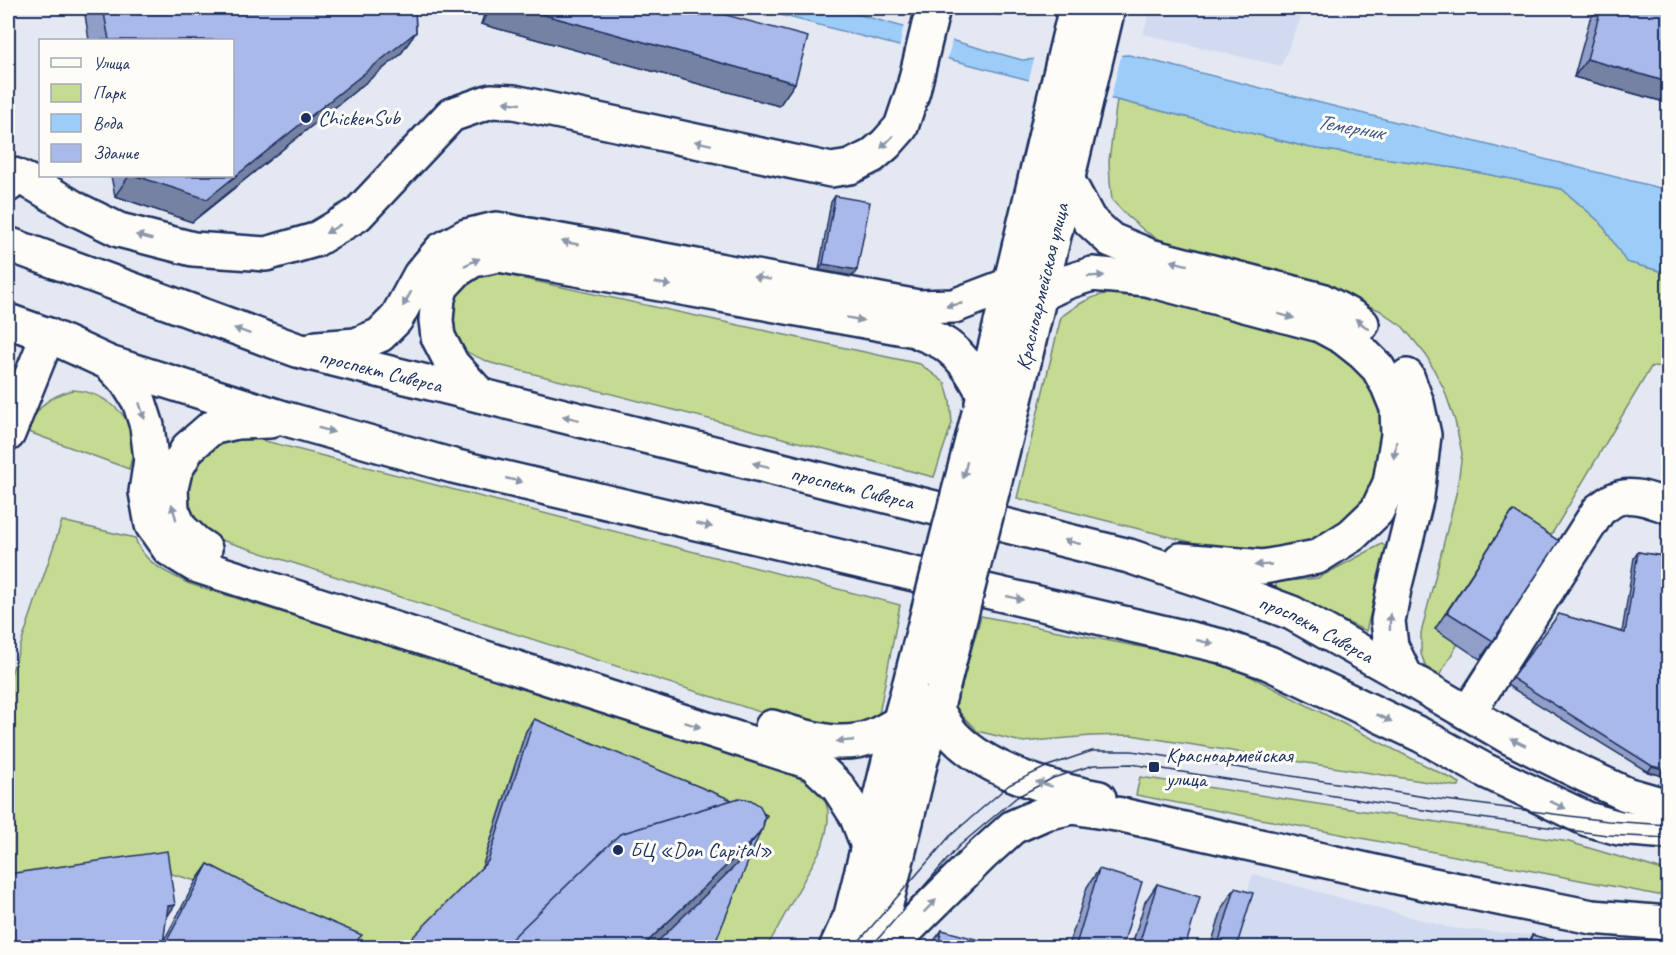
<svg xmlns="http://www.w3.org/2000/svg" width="1676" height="955" viewBox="0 0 1676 955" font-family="Caveat,sans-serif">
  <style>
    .built { fill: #d2daf0 }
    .green { fill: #c5db91; stroke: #708578; stroke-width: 1.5 }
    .water { fill: #9ccdf9; stroke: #688ebb; stroke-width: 1.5 }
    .pier { fill: #e4e8f3 }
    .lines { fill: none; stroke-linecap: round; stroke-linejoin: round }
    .minor-casing { stroke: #1b2f5e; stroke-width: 38 }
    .major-casing { stroke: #1b2f5e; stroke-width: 38 }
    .minor { stroke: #fdfcf7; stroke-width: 33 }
    .major { stroke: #fdfcf7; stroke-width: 33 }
    .tram { stroke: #1b2f5e; stroke-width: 1.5 }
    .major-bridge-casing { stroke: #1b2f5e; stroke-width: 38; stroke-linecap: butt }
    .major-bridge { stroke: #fdfcf7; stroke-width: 33 }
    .wall { fill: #919fc8; stroke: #1b2f5e; stroke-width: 1.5 }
    .shaded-wall { fill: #7682a3; stroke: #1b2f5e; stroke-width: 1.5 }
    .building { fill: #a9b9e9; stroke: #1b2f5e; stroke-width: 1.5 }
    .oneway { fill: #8c96aa }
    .poi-dot { fill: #1b2f5e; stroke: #fdfcf7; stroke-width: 2 }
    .labels { text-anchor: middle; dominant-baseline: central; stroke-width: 6; stroke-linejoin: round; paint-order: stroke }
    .poi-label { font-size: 21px; fill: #1b2f5e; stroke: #fdfcf7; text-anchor: start }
    .street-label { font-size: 21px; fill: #1b2f5e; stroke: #fdfcf7 }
    .water-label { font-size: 22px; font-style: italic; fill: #3b5685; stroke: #fdfcf7 }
  </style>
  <rect width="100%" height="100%" fill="#e4e8f3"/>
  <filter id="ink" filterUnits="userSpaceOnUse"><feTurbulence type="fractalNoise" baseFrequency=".0167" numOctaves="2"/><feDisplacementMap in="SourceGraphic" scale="12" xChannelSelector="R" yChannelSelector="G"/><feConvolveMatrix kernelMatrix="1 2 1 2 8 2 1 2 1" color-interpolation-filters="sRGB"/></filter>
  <g filter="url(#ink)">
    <path class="built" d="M1151,8H1305L1281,66L1143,34Z
      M1253,874L1451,928L1595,941L1594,948H1229Z"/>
    <path class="green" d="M1117,100L1311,148L1455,168L1562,189L1601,223L1627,262L1668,273V368L1651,367L1547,542L1525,530L1439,676L1426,667L1421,654V633L1457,490L1462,453L1455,421L1444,389L1426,355L1403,327L1379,310L1327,289L1173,247L1146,232L1127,216L1112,200L1110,182L1109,161Z
      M492,272L920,364L945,383L950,401L952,423L934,477L491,363C483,359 473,356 466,351C460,346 457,337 455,330C444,295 462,283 492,272Z
      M1124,291L1315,339L1346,359L1363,376L1377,399L1384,423L1375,484L1361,507L1345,524L1314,540L1265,549L1214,548L1017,498L1061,317C1083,300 1095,294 1124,291Z
      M73,390C100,391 131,412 134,441C135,451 131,460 129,469L26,431C38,407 46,397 73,390Z
      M238,434L900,605L879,714L857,727L826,733L212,537L189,519L181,483L198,450Z
      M62,521L135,538C143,563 167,573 190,584L695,740L801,779L811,785L824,798L828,810V821L826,833L822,847L767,947H709L526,731L480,873L405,947H337L260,915L196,881L155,869L8,890V683Z
      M1382,544L1387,548L1366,631L1275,589L1277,582L1318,578Z
      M981,616L1224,663L1460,783L1459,786H1453L1131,735L1091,736L1022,742L977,731L955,708Z
      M1140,777L1569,842L1666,871C1671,881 1669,891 1658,895L1136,795Z"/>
    <path class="water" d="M754,8H835L1022,60L1129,55L1668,190V273L1626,262L1601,223L1562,189L1455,168L1311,148L1117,100L1044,84Z"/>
    <path class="pier" d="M904,24L953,37L947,61L899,49Z
      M1122,52L1110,101L1028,83L1035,56Z"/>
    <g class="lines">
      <g class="minor-casing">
        <path id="minor" d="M8,185L14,175L36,185L76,209L119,230L193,249L266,254L315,240L357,215L451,115L491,101L514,102L831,170L850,167L872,156L886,144L901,127L913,91L933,8
          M8,434L48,335
          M1468,713L1599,510C1604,507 1610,501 1616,499C1633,492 1652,501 1668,506"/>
      </g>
      <g class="major-casing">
        <g id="major">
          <path d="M1067,179L1089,220L1111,240L1150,256L1321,300L1354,318L1362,324"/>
          <path id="s1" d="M8,244L297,350L1129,556L1239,593L1292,613L1406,677L1509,737L1585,775L1626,794L1668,806"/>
          <path d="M1041,294L1067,282L1092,274L1146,279L1320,325L1344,338L1363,353L1378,368L1388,386L1397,408L1398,435L1390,483L1377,511L1352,535L1317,557L1263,567L1180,560"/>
          <path d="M8,321L48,335L109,363L290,420L453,466L1221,646L1269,663L1421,735L1486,771L1587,819L1619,828L1668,832"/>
          <path d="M317,348L356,345L380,335L396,319L420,275L441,250L466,236L496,229L918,307L954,306L1009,285"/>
          <path d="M109,363L127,382L139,401L147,426L151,459L146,492L152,525L169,549L195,565L813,763L838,787L856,815L868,846"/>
          <path d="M480,395L452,364L438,337L436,320L438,298L442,286L456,271L473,260L499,255L915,330C925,335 937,339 946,345C964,358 974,375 984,394"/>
          <path d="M982,403L1073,20L1074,8"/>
          <path id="s2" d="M1010,421L1108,8"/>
          <path d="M205,549L196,543L180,528L172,510L171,488L175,471L188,448L211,428L237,422L270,421"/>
          <path d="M1406,677L1391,646L1388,621L1394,589L1417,496L1424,435L1417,403L1407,376"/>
          <path d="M937,710C942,718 947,729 955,737C990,773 1051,789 1099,798"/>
          <path d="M772,727C805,737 841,750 874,736C883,732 891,727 900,722"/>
          <path d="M836,948L851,915L892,749L910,683"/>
          <path d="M872,948L884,912L921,760L940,695"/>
          <path d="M888,948L982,855L1013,827L1045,813L1073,807L1122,815L1424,883L1592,917L1668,923"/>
        </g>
      </g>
      <use href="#minor" class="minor"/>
      <use href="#major" class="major"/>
      <path class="tram" d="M853,948L950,836L1009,785L1048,766L1092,751H1132L1438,799L1608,821L1668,825
        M870,948L959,846L1017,797L1053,778L1094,765L1131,764L1436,812L1607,835L1668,838"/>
      <g class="major-bridge-casing">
        <path id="major-bridge" d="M910,683L979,413
          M943,686L1010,421"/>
      </g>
      <use href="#major-bridge" class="major-bridge"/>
    </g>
    <path class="wall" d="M84,8H415L416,32L400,55L192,222L115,196L111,176H232V40H89Z
      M486,8H700L795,83L779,106L481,24Z
      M1598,8H1668V103L1574,77L1590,19Z
      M835,196L853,276L819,270L831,202Z
      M1513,511L1493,641L1480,659L1435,629Z
      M1638,552L1668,557V777L1648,772L1507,685L1559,614L1622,632L1634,558Z
      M534,719L761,830L482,868L526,731Z
      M208,864L353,948H8L166,918L163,942L196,881Z
      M1099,869L1122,948H1068L1087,887Z
      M1157,884L1185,948H1131L1145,902Z
      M1235,888L1236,948H1210L1223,906Z
      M942,930L981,948H932L933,942Z
      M1532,935L1579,948H1523Z"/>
    <path class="shaded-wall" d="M492,8H519L795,83L779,106L481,24Z
      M973,8H998L1003,9L999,15Z
      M416,32L400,55L192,222L115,196L129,176H136Z
      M1587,59L1668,82V103L1574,77Z
      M823,264L857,270L853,276L819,270Z
      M1652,766L1668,770V777L1648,772Z
      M757,836L728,877L655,948H641Z
      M175,905L163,923L168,906Z
      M163,944L161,948H142Z"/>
    <path class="building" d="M103,8H415L416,32L207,199L136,176H232V40H109Z
      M519,8H700L808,37L795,83Z
      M1601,8H1668V82L1587,59Z
      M835,196L870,202L857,270L823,264Z
      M1513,511L1559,541L1493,641L1447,612Z
      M1638,552L1668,557V770L1652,766L1512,678L1559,614L1625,633Z
      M534,719L732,800L620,834L502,948H402L488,861Z
      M739,798L751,800L760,806L765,817L763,828L757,836L641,948H502L620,834Z
      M763,813L767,815L763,825L765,817Z
      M761,830L713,948H651L736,865Z
      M167,851L175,905L168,906L163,944L142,948H8V874Z
      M208,864L272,897L362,935L350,948H163Z
      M1099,869L1142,882L1122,948H1075Z
      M1157,884L1200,897L1185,948H1138Z
      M1235,888L1253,893L1236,948H1217Z
      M942,930L983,941L981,948H937Z
      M1532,935L1579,948H1528Z"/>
    <defs><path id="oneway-solid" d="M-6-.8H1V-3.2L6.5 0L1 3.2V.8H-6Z" transform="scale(1.5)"/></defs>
    <g class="oneway">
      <use href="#oneway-solid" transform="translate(512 103) rotate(-174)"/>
      <use href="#oneway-solid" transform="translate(887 142) rotate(135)"/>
      <use href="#oneway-solid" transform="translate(703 143) rotate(-168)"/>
      <use href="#oneway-solid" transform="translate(333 229) rotate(149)"/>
      <use href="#oneway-solid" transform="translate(144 237) rotate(-165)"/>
      <use href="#oneway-solid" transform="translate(570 243) rotate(-170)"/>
      <use href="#oneway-solid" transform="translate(472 262) rotate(-25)"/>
      <use href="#oneway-solid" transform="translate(1179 263) rotate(-166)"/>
      <use href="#oneway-solid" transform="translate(1096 276) rotate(-3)"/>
      <use href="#oneway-solid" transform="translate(762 278) rotate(-170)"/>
      <use href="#oneway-solid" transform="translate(663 284) rotate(10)"/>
      <use href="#oneway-solid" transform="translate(407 299) rotate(119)"/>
      <use href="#oneway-solid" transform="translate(954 305) rotate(169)"/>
      <use href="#oneway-solid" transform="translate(1286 316) rotate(15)"/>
      <use href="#oneway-solid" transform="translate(855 319) rotate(10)"/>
      <use href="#oneway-solid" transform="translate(1362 324) rotate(-141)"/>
      <use href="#oneway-solid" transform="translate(242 331) rotate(-160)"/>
      <use href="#oneway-solid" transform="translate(142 411) rotate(72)"/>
      <use href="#oneway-solid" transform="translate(571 418) rotate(-166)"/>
      <use href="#oneway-solid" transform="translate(326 430) rotate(16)"/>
      <use href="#oneway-solid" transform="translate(1395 450) rotate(99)"/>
      <use href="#oneway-solid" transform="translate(761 465) rotate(-166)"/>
      <use href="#oneway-solid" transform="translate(965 470) rotate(104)"/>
      <use href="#oneway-solid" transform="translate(514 480) rotate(13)"/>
      <use href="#oneway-solid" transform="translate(174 512) rotate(-106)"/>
      <use href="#oneway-solid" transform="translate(704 525) rotate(13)"/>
      <use href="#oneway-solid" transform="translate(1072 542) rotate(-166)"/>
      <use href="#oneway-solid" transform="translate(1263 565) rotate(177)"/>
      <use href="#oneway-solid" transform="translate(1015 598) rotate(13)"/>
      <use href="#oneway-solid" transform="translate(1390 622) rotate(-89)"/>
      <use href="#oneway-solid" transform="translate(1205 642) rotate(13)"/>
      <use href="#oneway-solid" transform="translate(1384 718) rotate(25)"/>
      <use href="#oneway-solid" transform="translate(693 725) rotate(18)"/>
      <use href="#oneway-solid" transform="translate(845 741) rotate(175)"/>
      <use href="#oneway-solid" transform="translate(1518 742) rotate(-154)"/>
      <use href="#oneway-solid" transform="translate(1044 784) rotate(-163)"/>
      <use href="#oneway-solid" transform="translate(1558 805) rotate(25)"/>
      <use href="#oneway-solid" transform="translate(930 906) rotate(-45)"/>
    </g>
  </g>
  <g class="poi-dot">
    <circle cx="306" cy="118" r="6"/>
    <rect x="1148" y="761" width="12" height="12" rx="3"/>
    <circle cx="618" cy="850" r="6"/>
  </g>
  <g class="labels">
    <g class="poi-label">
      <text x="318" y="118">ChickenSub</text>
      <text x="1166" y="755">Красноармейская<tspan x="1166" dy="24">улица</tspan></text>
      <text x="630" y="850">БЦ «Don Capital»</text>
    </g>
    <g class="street-label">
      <text stroke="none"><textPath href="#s2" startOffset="138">Красноармейская улица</textPath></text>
      <text stroke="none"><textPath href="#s1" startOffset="394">проспект Сиверса</textPath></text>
      <text stroke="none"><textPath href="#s1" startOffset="880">проспект Сиверса</textPath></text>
      <text stroke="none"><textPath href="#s1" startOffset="1366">проспект Сиверса</textPath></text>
    </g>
    <g class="water-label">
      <text transform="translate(1350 127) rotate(10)">Темерник</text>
    </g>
  </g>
  <rect width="1676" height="955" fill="none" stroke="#fdfcf7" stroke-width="30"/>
  <rect x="15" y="15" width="1646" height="925" fill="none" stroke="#1b2f5e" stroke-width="2" filter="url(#ink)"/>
  <rect x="39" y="39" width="195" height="138" fill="#fdfcf7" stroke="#a3aaba" stroke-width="1.5"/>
  <rect x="51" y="58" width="30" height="9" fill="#fdfcf7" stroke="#a3aaba" stroke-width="1.5"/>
  <text x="93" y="69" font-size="18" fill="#1b2f5e">Улица</text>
  <rect x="51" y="84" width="30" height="18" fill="#c5db91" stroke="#a3aaba" stroke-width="1.5"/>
  <text x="93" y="99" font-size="18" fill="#1b2f5e">Парк</text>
  <rect x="51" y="114" width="30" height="18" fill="#9ccdf9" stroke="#a3aaba" stroke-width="1.5"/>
  <text x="93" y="129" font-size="18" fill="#1b2f5e">Вода</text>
  <rect x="51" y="144" width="30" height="18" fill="#a9b9e9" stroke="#a3aaba" stroke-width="1.5"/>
  <text x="93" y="159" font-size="18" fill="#1b2f5e">Здание</text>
</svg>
